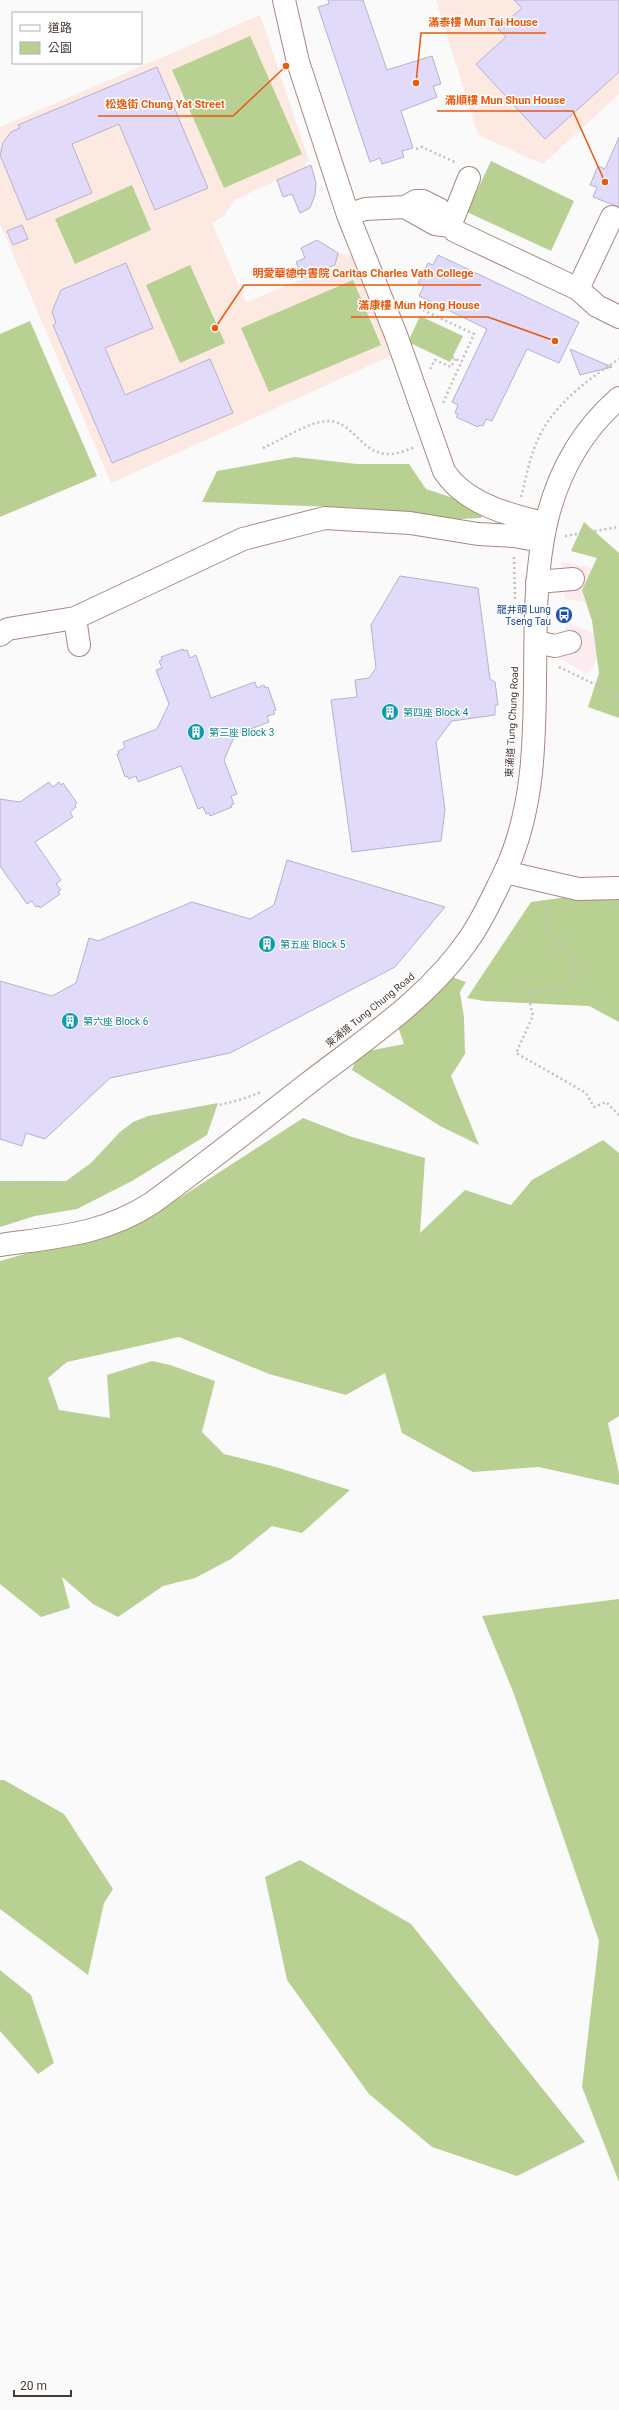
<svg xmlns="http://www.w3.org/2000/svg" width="619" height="2410" viewBox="0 0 619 2410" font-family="Roboto,'Noto Sans TC',sans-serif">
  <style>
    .industrial { fill: #fcecf0 }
    .built { fill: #fbe9e2 }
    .green { fill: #b8d193 }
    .building { fill: #e1daf9; stroke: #b7b0ce }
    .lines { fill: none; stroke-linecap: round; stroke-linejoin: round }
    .minor-casing { stroke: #a8887c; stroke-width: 24 }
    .major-casing { stroke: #a8887c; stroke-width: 24 }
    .path { stroke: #c4bfbe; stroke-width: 2.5; stroke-dasharray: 2 3; stroke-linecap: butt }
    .minor { stroke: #fff; stroke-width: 22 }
    .major { stroke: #fff; stroke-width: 22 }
    .labels { text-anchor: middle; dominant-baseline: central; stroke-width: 3; stroke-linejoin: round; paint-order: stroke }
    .transit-label { font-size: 10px; fill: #164399; stroke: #fff; text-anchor: end }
    .culture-label { font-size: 10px; fill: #0d838f; stroke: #fff; text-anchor: start }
    .street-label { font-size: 10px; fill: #473934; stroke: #fff }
    .leader { fill: none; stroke: #e8590c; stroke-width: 1.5 }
    .callout-dot { fill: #e8590c; stroke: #fff; stroke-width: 1.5 }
    .callout-label { font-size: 11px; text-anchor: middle; font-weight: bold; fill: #e8590c; stroke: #fff; stroke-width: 3; stroke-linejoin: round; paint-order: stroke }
  </style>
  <rect width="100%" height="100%" fill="#fafafa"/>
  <path class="industrial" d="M561,561L595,569L601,604L565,599Z
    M567,622L609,640L588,674L558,658Z"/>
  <path class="built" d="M436,0H619V94L543,164L478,135Z
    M260,15L309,161L305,163L307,167L234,200L224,216L212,223L246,302L329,268L330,271L333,270L338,253L353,256L395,354L111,483L0,224V127Z"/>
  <path class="green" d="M250,36L302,154L224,188L172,70Z
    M491,161L574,201L551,251L467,212Z
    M132,185L151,230L75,264L55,219Z
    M190,265L225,343L180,363L146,285Z
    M353,280L381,345L269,392L241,328Z
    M420,316L463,336L450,362L408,342Z
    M30,321L97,476L0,517V334Z
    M295,457L357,464H409L426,489L484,508L481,518L438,520L360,508L202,502L217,471Z
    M584,522L619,553V718L588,707L599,673L592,621L582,590L597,558L571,551Z
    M619,883V1022L589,1006L484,1001L467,998L531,902L582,895Z
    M452,977L466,982L460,992L464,1018L465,1054L451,1076L479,1145L440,1126L352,1070L358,1053L404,1044L397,1024Z
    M218,1103L207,1135L132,1181L77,1209L35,1216L0,1227V1181H66L91,1163L120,1132L133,1122L148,1116Z
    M303,1118L352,1137L425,1158L420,1233L465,1190L511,1205L532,1180L603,1140L619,1153V1416L608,1423L619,1473V1485L539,1467L473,1472L402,1433L385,1373L346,1395L269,1374L179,1337L67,1362L48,1378L59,1410L110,1418L107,1375L152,1361L170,1365L215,1381L202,1432L224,1454L276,1467L350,1490L302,1533L272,1526L231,1559L195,1578L163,1586L118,1617L93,1604L62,1577L70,1608L41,1617L0,1584V1261L147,1219Z
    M619,1599V2182L582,2087L599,1941L514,1694L482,1616Z
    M0,1780H4L64,1814L113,1889L104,1903L88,1975L0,1909Z
    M300,1860L411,1924L585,2142L517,2176L432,2147L369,2094L287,1980L265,1877Z
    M0,1970L31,1995L54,2063L38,2074L0,2031Z"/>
  <path class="building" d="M328,0H363L387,70L432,56L441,84L433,86L437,97L401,111L413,148L402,151L404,157L382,164L380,158L370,162L318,7L329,4Z
    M514,0H619V72L545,139L476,64L506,37L498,29L522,8Z
    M157,67L208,188L155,210L119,124L72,144L92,193L27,220L0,155L3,143L11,132L20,128L18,125Z
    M619,137V207L593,197L597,187L590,185L598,166L605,169Z
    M311,165L316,183L315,195L310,208L300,213L292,194L283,197L277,180Z
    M22,225L28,239L13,245L7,231Z
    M317,240L338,253L335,265L302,278L296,262L305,258L301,248Z
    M438,255L579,322L559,363L527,349L492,421L486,419L483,426L480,425L478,427L456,417L458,414L455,413L458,405L452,402L487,329L419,296L424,286L418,283L428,263L433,265Z
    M126,263L153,328L105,348L125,395L210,359L233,413L112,463L53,325L56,323L52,312L61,290Z
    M570,349L612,367L580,375Z
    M400,576L478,588L490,679L495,682L498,705H495V715L452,721L436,742L445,810L441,841L352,852L331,700L357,697L355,680L369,678L376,668L371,625Z
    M183,649L184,651L187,650L190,658L196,655L211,698L255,682L257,688L264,685L265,688L268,687L276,710L273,711L275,714L267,716L269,722L235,735L224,760L237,794L231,796L234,804L231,805L232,807L210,816L209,813L206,814L203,807L198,809L181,766L138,782L136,776L129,779L127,776L125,777L117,754H119L118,751L125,748L123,742L157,729L169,704L156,670L162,668L159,661L162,660L161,657Z
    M49,782L53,787L59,782L61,785L63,783L77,803L75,805L76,807L70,812L73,817L35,842L61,880L56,884L61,890L58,892L60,894L40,908L39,906L36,907L32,901L27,904L0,866V799L20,802Z
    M287,860L445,907L395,967L230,1053L110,1078L45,1139L26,1133L22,1146L0,1139V981L52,996L76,983L89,938L98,941L192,902L250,919L274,905Z"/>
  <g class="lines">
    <g class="minor-casing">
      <path id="minor" d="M284,0L298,62L348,215L396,335L444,471C464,503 510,516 545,523
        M405,207L435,224L450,226
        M348,215L365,209L405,207L416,201H423L439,209L446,215L455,231L578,289L597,306L619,317
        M450,226L469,178
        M578,289L612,217
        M537,582L573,579
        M75,618L79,645
        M0,635L8,629L75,618L243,539L325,518L410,523L478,534L514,536L541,541
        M536,642L555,646L570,642
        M505,872L578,889L619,888"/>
    </g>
    <g class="major-casing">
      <path id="major" d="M0,1245C56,1237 103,1235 152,1203C204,1165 255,1125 306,1085C364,1040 430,998 471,936C484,917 494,894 504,874C577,722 477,522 619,398"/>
    </g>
    <path class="path" d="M416,149L422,147L457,163
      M405,303L406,302L474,334L442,405
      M452,357L461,362
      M430,369L435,360L451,367L455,359
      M263,448C281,440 310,421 328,421C353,421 362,455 389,454C398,454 407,450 415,447
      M521,497C526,479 529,460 536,444C550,407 587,380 619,359
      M565,536L619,527
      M514,557L515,600
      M559,667L619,696
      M544,903L549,933L575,962L577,976L562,987L527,991L533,1016L516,1053L586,1093L594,1107L606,1102L619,1115
      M0,1184C36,1186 76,1193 102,1162C113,1148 121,1133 138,1126C177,1109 222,1109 261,1092"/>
    <use href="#minor" class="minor"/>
    <use href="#major" class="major"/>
  </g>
  <defs>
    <g id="bus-disc" transform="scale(0.9)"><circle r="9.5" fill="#1a4fb4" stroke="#fff"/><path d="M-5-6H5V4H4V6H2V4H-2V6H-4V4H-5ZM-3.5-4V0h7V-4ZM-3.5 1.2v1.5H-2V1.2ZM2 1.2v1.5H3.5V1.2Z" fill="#fff"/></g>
    <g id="building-disc" transform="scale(0.9)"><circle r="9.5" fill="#0f9aa8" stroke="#fff"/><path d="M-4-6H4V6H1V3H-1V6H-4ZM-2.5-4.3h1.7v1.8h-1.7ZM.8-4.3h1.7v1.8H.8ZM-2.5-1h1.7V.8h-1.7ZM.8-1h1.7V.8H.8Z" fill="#fff"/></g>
  </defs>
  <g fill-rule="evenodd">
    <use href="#bus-disc" x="564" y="615"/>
    <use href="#building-disc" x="390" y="712"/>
    <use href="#building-disc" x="196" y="732"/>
    <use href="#building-disc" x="267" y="944"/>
    <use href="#building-disc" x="70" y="1021"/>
  </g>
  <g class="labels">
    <g class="transit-label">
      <text x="551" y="609">龍井頭 Lung<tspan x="551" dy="12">Tseng Tau</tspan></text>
    </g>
    <g class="culture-label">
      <text x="403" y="712">第四座 Block 4</text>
      <text x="209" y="732">第三座 Block 3</text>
      <text x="280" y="944">第五座 Block 5</text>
      <text x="83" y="1021">第六座 Block 6</text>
    </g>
    <g class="street-label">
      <text transform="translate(512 722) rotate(-87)">東涌道 Tung Chung Road</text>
      <text transform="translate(370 1010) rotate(-39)">東涌道 Tung Chung Road</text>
    </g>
  </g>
  <path class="leader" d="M416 83L421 33H546M605 182L573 111H437M286 66L233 116H98M215 328L244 285H481M555 341L488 317H351"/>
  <g class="callout-dot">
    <circle cx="416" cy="83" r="4"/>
    <circle cx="605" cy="182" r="4"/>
    <circle cx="286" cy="66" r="4"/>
    <circle cx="215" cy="328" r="4"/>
    <circle cx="555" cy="341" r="4"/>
  </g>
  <g class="callout-label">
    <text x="483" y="26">滿泰樓 Mun Tai House</text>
    <text x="505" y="104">滿順樓 Mun Shun House</text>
    <text x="165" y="108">松逸街 Chung Yat Street</text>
    <text x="363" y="277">明愛華德中書院 Caritas Charles Vath College</text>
    <text x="419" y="309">滿康樓 Mun Hong House</text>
  </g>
  <rect x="12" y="12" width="130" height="52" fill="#ffffff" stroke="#b5b0ae"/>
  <rect x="20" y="25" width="20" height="6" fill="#ffffff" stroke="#b5b0ae"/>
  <text x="48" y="32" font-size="12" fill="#473934">道路</text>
  <rect x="20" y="42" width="20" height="12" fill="#b8d193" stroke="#b5b0ae"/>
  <text x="48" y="52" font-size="12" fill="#473934">公園</text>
  <path d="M14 2390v6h57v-6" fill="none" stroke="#473934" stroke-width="2"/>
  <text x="20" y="2390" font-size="12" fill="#473934" stroke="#ffffff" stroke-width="3" paint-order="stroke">20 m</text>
</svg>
